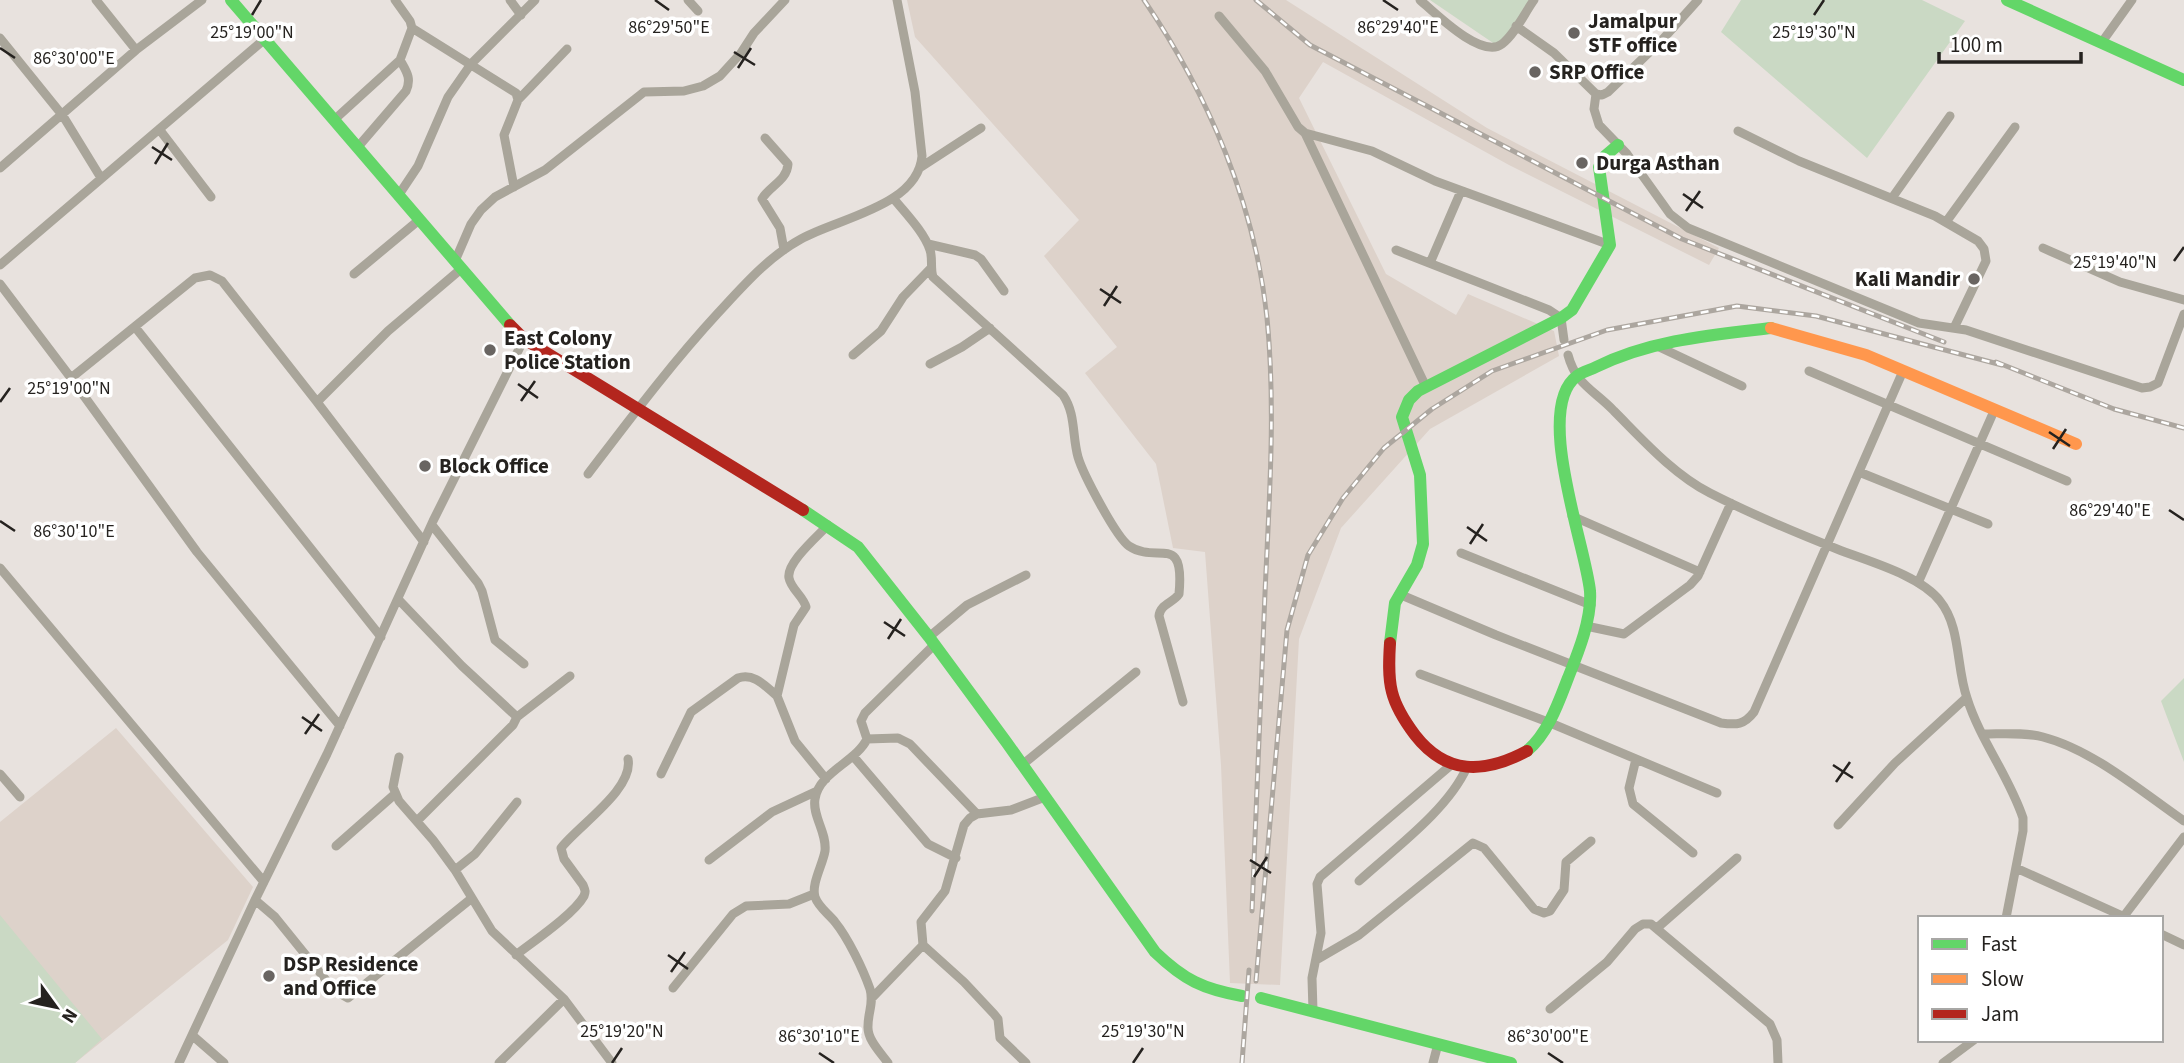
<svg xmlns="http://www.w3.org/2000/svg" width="2184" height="1063" viewBox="0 0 2184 1063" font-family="'Source Sans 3',sans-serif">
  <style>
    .built { fill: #ddd2ca }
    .green { fill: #cad9c4 }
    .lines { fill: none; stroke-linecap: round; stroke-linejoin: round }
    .street { stroke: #a9a59a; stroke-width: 9 }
    .fast { stroke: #63d668; stroke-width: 12 }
    .slow { stroke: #ff974d; stroke-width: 12 }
    .jam { stroke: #b3261e; stroke-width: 12 }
    .rail-casing { stroke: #aca69f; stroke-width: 5 }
    .rail { stroke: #fff; stroke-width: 2.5; stroke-dasharray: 8; stroke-linecap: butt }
    .ticks { fill: none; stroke: #25221f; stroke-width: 2.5 }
    .poi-dot { fill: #696562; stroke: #fff; stroke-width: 2.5 }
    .labels { text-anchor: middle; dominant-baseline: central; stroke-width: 7; stroke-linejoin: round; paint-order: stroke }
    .poi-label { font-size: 21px; font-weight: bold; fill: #25221f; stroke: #fff; text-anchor: start }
    .ticks-label { font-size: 18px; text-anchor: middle; fill: #25221f; stroke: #fff; stroke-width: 7; stroke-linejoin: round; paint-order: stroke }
  </style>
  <rect width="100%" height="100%" fill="#e8e2de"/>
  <path class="built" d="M907,0H1286L1487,128L1719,248L1709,265L1509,165L1323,62L1299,98L1386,274L1456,315L1468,294L1554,331L1559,356L1430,429L1341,528L1299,639L1280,985L1230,983L1221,765L1205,552L1173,548L1156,464L1085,373L1117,347L1044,256L1079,220L915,37Z
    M116,728L253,887L228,940L75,1063H0V822Z"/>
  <path class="green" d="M1430,0H1534L1499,47Z
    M1741,0H1922L1965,21L1867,158L1721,32Z
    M2184,678V762L2161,701Z
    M0,915L102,1039L75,1063H0Z"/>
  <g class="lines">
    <path class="street" d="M96,0L136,50
      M510,0L521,15
      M688,0L698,11
      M1420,0C1435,13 1482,60 1502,44C1515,34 1524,14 1534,0
      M1219,16L1265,71L1298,127L1305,133L1372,151L1435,181L1610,245
      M1516,26L1554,53L1596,94L1602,95L1608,92L1663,39L1698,0
      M412,28L516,93L518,100L504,135L514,187
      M0,38L63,116L101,178
      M2102,42L2132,0
      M1596,94L1594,109L1599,125L1627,154L1670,214L1688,228L1919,323L1966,330L2142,388L2150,387L2158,383L2184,314
      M518,100L567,49
      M334,120L400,60
      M159,129L211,197
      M1738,131L1799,161L1935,216L1978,241L1984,249L1986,261L1954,328
      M1305,133L1426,387
      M765,138L788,164C787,181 769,186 762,199L780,228L784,250
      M357,148L406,91C412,78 406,71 400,60L412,28L410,21L395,0
      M921,167L981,128
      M0,168L136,50L202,0
      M398,196L418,166L448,97L471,64L535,0
      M1892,198L1950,116
      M894,199C906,214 924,232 930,250C933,259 930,268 933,277L1063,395C1076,414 1072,436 1078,457C1083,474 1116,537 1129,546C1157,565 1185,531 1179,594C1173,603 1160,604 1159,616L1183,702
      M1946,222L2015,127
      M928,244L975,255L981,259L1004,291
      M2043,248L2120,282L2184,300
      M1396,250L1549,310L1561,318L1564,340
      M455,261L471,224L481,210L495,197L545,170L644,92L684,91L703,86L720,76L741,53L754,33L785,0
      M1430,263L1461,191
      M0,265L266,38
      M354,274L419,220
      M0,284L71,378L195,278L210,275L222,281L317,402
      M135,327L381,637
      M1655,345L1742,386
      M853,355L881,331L903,297L930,269
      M1568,355C1576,385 1594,390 1614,411C1643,440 1673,474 1710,493C1751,514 1794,532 1837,549C1867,561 1920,575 1940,601C1961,627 1956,667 1967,698C1980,740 2009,776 2023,818V831L2006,918
      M930,364L962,347L990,328
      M1809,371L2067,481
      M71,378L197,552L340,726
      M1859,472L1988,524
      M588,474C630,419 671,364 718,313C744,285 768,257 801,239C839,218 918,206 922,156L915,92L897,0
      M1572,516L1700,572
      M432,525L478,583L482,591L495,640L524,664
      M424,542L317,402L388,331L461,269
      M1461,553L1591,605
      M0,568L264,882
      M1918,583L1994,411
      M1399,594L1496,635L1721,723C1737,725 1744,725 1754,712L1903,371
      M398,599L462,666L517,717L513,725L417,821
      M1586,626L1624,634L1690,585L1698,576L1731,503
      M929,637L967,605L1026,575
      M1420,674L1548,722L1717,793
      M517,717L570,676
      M1983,734C2003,734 2024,732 2043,737C2093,750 2142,792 2184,821
      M867,739L898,738L910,744L977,814
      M853,756L928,844L956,858
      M399,757L393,787L399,801L433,840L455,870L492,931L564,999L612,1063
      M1636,759L1629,788L1633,804L1693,853
      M1022,765L1136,672
      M0,774L20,797
      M661,774L691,712L738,678C754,672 766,687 777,696
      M826,779L795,741L777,696L794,625L806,607C803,596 791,589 789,578C786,563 818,536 828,525
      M1838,825L1895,763L1966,698
      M336,846L395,794
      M709,860L772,812L817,791
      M2016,868L2127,918
      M455,870L475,854L517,802
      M1359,881C1394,849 1448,810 1467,767
      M255,900L275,917L334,990L348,998L472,898
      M2124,916L2184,837
      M1657,928L1737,858
      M2161,934L2184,945
      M923,945L964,982L994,1014L998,1019L1000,1038L1026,1063
      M516,955C534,941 574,914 584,896C586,891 585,890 583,885L564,859L561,848C579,825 634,789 628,759
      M1316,960L1359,935L1473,843L1484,848L1534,909L1544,913L1550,911L1564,890L1566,862L1591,841
      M673,988L733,914L746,906L789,904L814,894
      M872,998L923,945L921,922L945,891L964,825L970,818L977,814L1011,810L1045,797
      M1550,1009L1607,962L1635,929L1643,924H1651L1770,1024L1777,1040L1778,1063
      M1313,1011L1312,978L1321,933L1317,884L1320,877L1451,765
      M193,1036L224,1063
      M179,1063L255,900L327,754L433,521L524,339
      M499,1063L564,999
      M888,1063C880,1052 867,1039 868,1026C868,1012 874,1003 870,989C863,969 848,938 835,922C829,914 819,908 815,897C811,884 823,864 825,851C827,832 812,816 815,799C819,772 856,762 867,739L861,721L865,713L934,645
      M1433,1063L1438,1044
      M1943,1063L1974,1040"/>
    <path class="fast" d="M231,0L510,325
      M2007,0L2184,80
      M803,510L858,547L929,637L1007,743L1155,952C1184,980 1203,989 1242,996
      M1390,643L1395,603L1417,565L1423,544L1420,475L1402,417L1409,400L1418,391L1561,318L1572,310L1610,245L1599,167L1605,156L1618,145
      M1527,751C1548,733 1558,704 1568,678C1578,653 1592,619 1590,591C1586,547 1533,408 1577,376C1582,372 1590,370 1596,367C1651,340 1711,335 1771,328
      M1261,998L1511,1063"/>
    <path class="slow" d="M1771,328L1866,355L2076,444"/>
    <path class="jam" d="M510,325L524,339L803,510
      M1390,643C1389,659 1388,677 1392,692C1396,708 1406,723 1415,735C1446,775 1484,774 1527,751"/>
    <g class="rail-casing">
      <path id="rail" d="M1144,0C1208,94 1255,204 1267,318C1276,410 1269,502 1265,593C1261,699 1256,805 1252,911
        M1256,0L1310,45L1682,239L1944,342
        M1996,362L2114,409L2184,428
        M1256,981L1287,630L1308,555L1343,498L1384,448L1432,409L1492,371L1607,330L1737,306L1816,316L2002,365
        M1242,1063L1249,970"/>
    </g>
    <use href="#rail" class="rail"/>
  </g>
  <path class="ticks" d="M655,0L669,10M1383,0L1398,10M252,15L261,0M1814,15L1824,0M0,48L15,58M734,52L755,65M738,68L751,48M152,147L172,160M155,164L168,143M1683,194L1703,208M1686,211L1700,191M2174,261L2184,247M1100,289L1121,303M1104,306L1117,286M518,384L538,398M521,401L535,381M0,402L10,388M2049,432L2070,446M2053,449L2066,429M2169,510L2184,520M0,521L15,531M1467,527L1487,541M1470,544L1483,524M884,622L905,636M888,639L901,619M302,717L322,731M305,734L319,714M1833,765L1853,778M1836,782L1850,762M1250,860L1271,873M1254,877L1267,857M668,955L688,969M671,972L685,952M819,1053L834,1063M1548,1053L1563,1063M612,1063L622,1048M1133,1063L1143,1048"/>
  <g class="poi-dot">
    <circle cx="1574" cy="33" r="7"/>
    <circle cx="1535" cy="72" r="7"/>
    <circle cx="1582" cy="163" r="7"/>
    <circle cx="1974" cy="279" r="7"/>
    <circle cx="490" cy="350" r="7"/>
    <circle cx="425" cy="466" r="7"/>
    <circle cx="269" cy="976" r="7"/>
  </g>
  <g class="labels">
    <g class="poi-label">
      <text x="1588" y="21">Jamalpur<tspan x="1588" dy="24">STF office</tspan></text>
      <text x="1549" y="72">SRP Office</text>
      <text x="1596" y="163">Durga Asthan</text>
      <text x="1960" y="279" text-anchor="end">Kali Mandir</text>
      <text x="504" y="338">East Colony<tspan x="504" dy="24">Police Station</tspan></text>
      <text x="439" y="466">Block Office</text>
      <text x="283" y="964">DSP Residence<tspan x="283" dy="24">and Office</tspan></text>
    </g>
  </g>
  <g class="ticks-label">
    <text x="669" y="33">86°29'50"E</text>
    <text x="1398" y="33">86°29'40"E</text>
    <text x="252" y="38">25°19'00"N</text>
    <text x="1814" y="38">25°19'30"N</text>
    <text x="74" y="64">86°30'00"E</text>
    <text x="2115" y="268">25°19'40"N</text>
    <text x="69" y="394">25°19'00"N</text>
    <text x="2110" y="516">86°29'40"E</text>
    <text x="74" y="537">86°30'10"E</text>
    <text x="622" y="1037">25°19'20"N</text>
    <text x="1143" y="1037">25°19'30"N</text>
    <text x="819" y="1042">86°30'10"E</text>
    <text x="1548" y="1042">86°30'00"E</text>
  </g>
  <rect x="1918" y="916" width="245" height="126" fill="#ffffff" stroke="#a8a7a5" stroke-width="2"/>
  <rect x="1932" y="939" width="35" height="10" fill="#63d668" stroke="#a8a7a5" stroke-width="2"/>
  <text x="1981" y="951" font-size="21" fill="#25221f">Fast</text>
  <rect x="1932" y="974" width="35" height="10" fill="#ff974d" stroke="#a8a7a5" stroke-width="2"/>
  <text x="1981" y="986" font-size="21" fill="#25221f">Slow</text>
  <rect x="1932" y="1009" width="35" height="10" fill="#b3261e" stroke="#a8a7a5" stroke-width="2"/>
  <text x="1981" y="1021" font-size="21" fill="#25221f">Jam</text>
  <g transform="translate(56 1007) rotate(123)" stroke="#ffffff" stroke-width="5" paint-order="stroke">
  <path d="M0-5L12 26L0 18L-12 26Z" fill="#25221f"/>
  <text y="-10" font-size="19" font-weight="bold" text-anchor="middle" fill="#25221f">N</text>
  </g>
  <path d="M1939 52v10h142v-10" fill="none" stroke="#25221f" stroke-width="3.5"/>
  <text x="1950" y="52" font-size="21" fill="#25221f" stroke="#ffffff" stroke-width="5" paint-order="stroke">100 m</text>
</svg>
